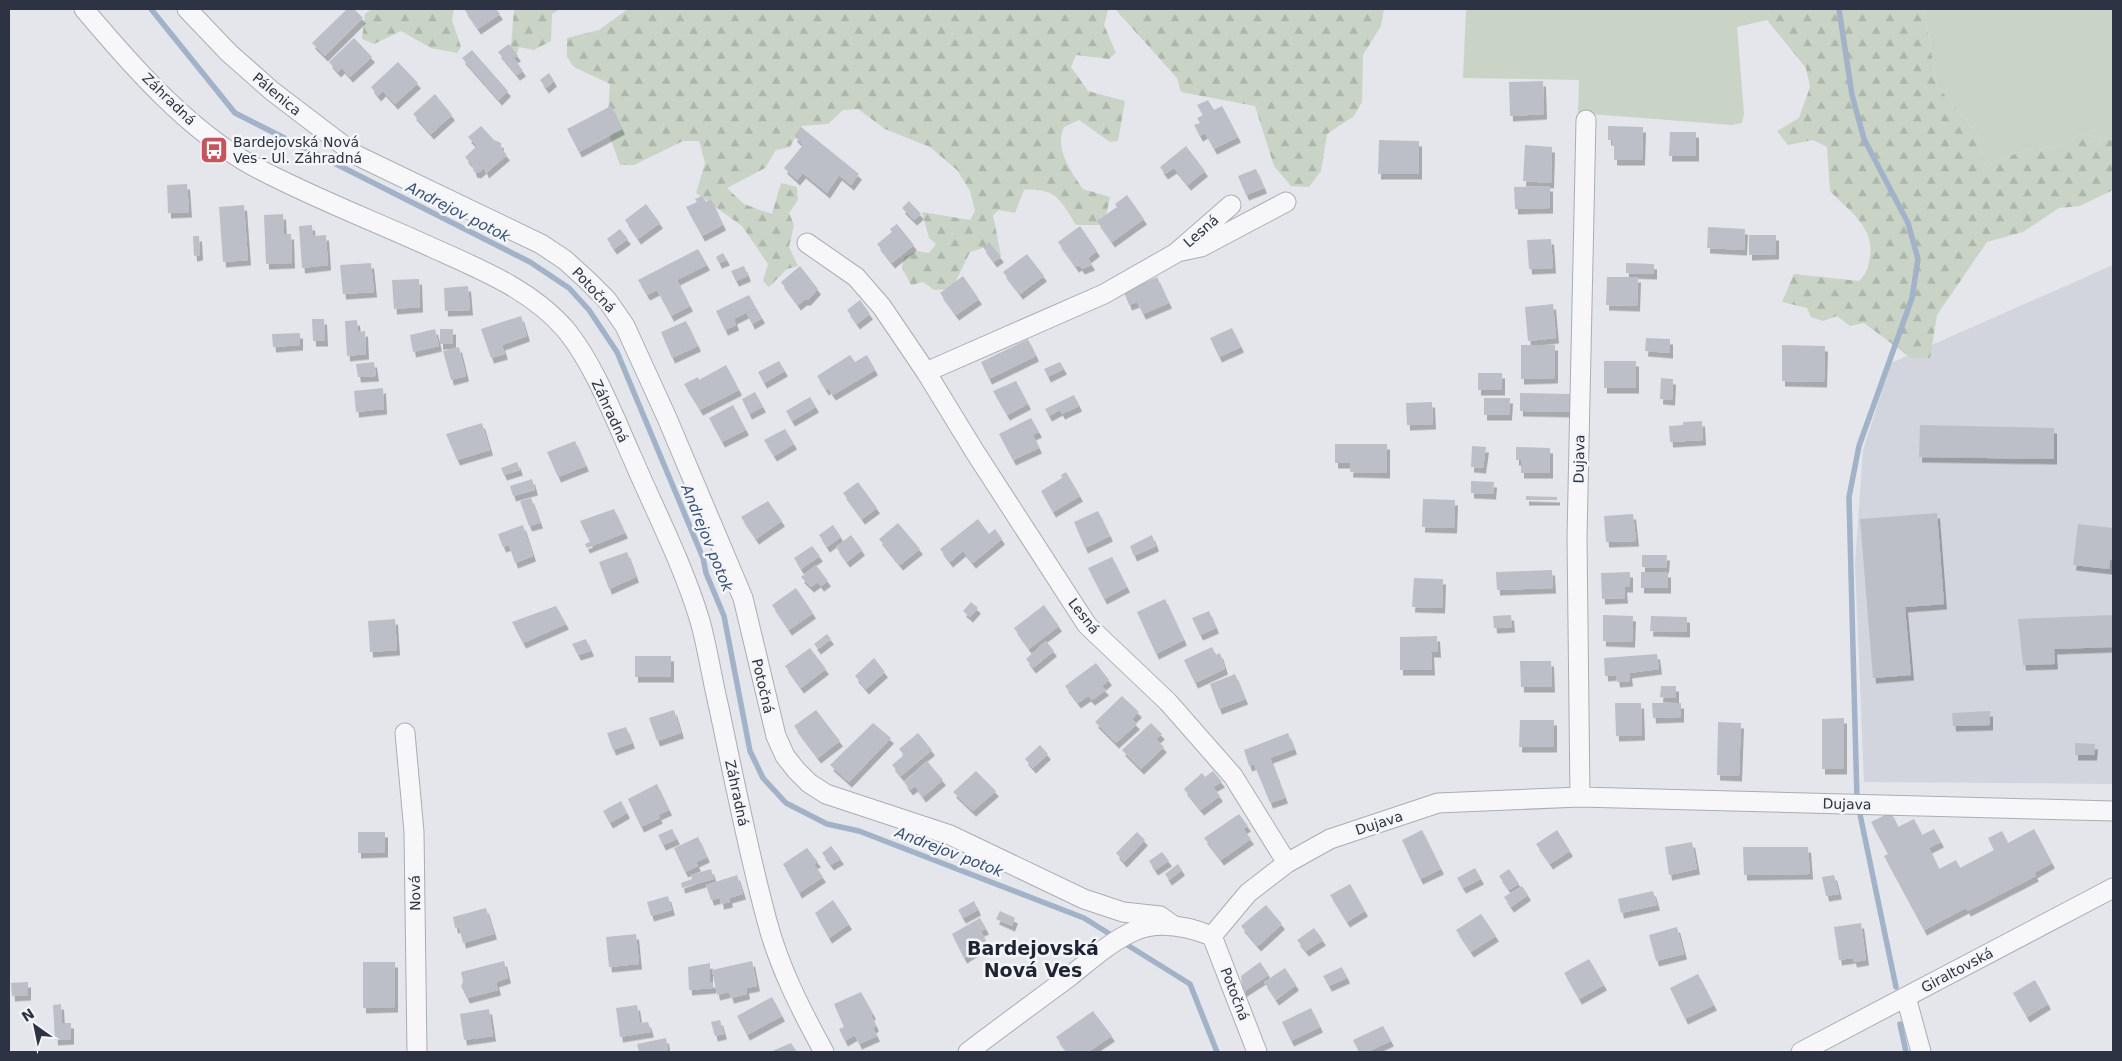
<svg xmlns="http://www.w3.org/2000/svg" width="2122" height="1061" viewBox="0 0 2122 1061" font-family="'DejaVu Sans',sans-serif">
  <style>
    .built { fill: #d2d5dd }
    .grass { fill: #c9d4c6 }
    .forest { fill: url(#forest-firs) }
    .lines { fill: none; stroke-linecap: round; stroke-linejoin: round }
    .stream { stroke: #a2b2c8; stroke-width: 5.5 }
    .building { fill: #bcbfc7; filter: url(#shadow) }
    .minor-casing { stroke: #a9adb5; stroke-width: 21 }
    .minor { stroke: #f7f7f9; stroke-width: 19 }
    .labels { text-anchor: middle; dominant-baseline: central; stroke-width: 5; stroke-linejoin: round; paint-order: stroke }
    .street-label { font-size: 14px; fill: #2d3342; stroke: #f4f5f8 }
    .poi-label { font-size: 14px; fill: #2d3342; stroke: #f4f5f8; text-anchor: start }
    .water-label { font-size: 15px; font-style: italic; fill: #395074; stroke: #f4f5f8 }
    .district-label { font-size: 19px; font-weight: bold; fill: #1f2433; stroke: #f4f5f8 }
  </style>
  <defs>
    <pattern id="forest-firs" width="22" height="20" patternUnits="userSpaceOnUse" patternTransform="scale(1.25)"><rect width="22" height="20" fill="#c9d4c6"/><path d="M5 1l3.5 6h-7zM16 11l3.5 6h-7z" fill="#adb6ab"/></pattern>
    <filter id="shadow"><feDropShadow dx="3" dy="5.5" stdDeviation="0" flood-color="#0004"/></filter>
  </defs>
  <rect width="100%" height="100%" fill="#e4e6eb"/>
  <path class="built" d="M2113,265V784L1864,782L1855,564L1863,450L1891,363Z"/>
  <path class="grass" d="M1466,9H1770L1767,20L1737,27L1744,114L1742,123L1732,125L1578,113L1579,80L1463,78Z
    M1924,9H2113V140L2081,134L2057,147L2025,150L1985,166L1977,133L1937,86Z"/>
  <path class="forest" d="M371,9H454L452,20L461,47L457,53L431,48L401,31L374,44L362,39L365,14Z
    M514,9H560L552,14L551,41L534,50L519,47L515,60L510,59Z
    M628,9H1111L1108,10L1104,25L1116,53L1109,59L1076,55L1071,67L1088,91L1125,101L1118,141L1110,142L1079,120L1064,127C1054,149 1071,171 1083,189L1110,197L1104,225H1076C1061,201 1056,187 1024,190L1015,213L999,210L993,215L1001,256L986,247L970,252L952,289L934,290L923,282L911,285L902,268L904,257L917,251L929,253L936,244L929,238L922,212L970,220L975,211L970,191L957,170L930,147L885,129L858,109L843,110L828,124L802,126L790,147L776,150L765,168L727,188L744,204L772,214L781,183L797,187L798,200L789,213L794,225L789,247L798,266L787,269L769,287L763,281L768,264L742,226L696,193L705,163L699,141H683L634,165H620L607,129L610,84L574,67L567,57V38L599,30Z
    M1115,9H1384L1381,26L1363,55L1362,102L1354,116L1327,134L1321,171L1309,187L1291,186L1274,166L1255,106L1181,92L1177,78Z
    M1770,9H1924L1937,86L1977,133L1985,166L2025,150L2057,147L2081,134L2113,140V190L2080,206L2059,208L2023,232L1987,242L1937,315L1930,358H1911L1864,323L1850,326L1837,316L1823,321L1811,317L1807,308L1782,302L1794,274L1859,281C1867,273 1868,268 1870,257C1875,227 1848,210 1830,191L1827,147L1813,140L1788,145L1777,131L1799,118L1810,87L1806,68L1767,20Z"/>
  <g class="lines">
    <path class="stream" d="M151,9L235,113L530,262L569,288L589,310L617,352L703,558L706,573L724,616L750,751L763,778L786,803L827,824L859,831L1084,918L1190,984L1217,1052
      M1839,9L1852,95L1864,139L1908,223L1918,259L1912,298L1859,446L1849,497L1857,800L1896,987
      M1900,1024L1906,1052"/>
  </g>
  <path class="building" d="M347,9H354L363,18L325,56L312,43Z
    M464,9H496L500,14L478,29Z
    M354,38L372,57L350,77L342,68L338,72L329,62Z
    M509,44L518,56L514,58L523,71L517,75L498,52Z
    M472,50L508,91L499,100L462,58Z
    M398,62L418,83L395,104L383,91L378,96L371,87Z
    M549,73L554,81L546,88L540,80Z
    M1543,81L1544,114L1510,116L1509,82Z
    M435,94L452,115L431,134L413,114Z
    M1208,100L1214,110L1222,106L1238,137L1214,149L1205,133L1200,136L1194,125L1200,123L1197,118L1203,115L1197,105Z
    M611,106L622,129L579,152L567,129Z
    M481,126L494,140L501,143V148L507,155L486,173L484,168L478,173L474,172L472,165L465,157L477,146L468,137Z
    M1608,126L1643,127L1642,160H1614V146H1612V140H1608Z
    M801,127L859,174L851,185L839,175L827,193L803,173L797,180L784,168L803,145L794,136Z
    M1670,132H1696V156H1669Z
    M1379,140L1419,141V174H1378Z
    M1525,145L1552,147L1551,183L1523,181Z
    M1186,146L1205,171L1188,185L1174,168L1165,174L1160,167Z
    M1256,169L1264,188L1246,195L1238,176Z
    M187,184L189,212L168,213L167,185Z
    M1550,186V208L1515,209L1514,187Z
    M1127,195L1144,219L1112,242L1097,221L1117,207L1115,204Z
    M702,196L706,202L711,199L723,225L702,236L686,207L697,202L695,199Z
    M909,201L921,214L914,220L902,208Z
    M646,204L660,223L638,239L625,220Z
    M244,205L248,260L223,262L219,207Z
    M283,214L284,234H291L292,263L266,264L264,215Z
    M897,224L914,245L892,263L877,244L892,232L890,229Z
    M312,225L313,236L326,235L328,265L302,268L299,226Z
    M1080,226L1097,251L1088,258L1092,265L1082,269L1079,265L1076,267L1058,242Z
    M1708,227L1745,229L1744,250L1707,248Z
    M620,229L628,239L614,249L607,239Z
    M1749,235H1776V254L1749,255Z
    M193,236H199L200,255L194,256Z
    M1551,239L1553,268L1529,269L1527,240Z
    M989,242L1001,257L994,262L983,247Z
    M698,249L707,265L677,280L690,306L671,316L657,290L647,295L638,280Z
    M723,253L727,260L719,263L716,257Z
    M1027,254L1044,276L1020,294L1003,272Z
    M371,263L374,292L343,294L340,265Z
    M1626,263L1654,264V274L1626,273Z
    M744,266L748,276L736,281L731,271Z
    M800,266L818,289L808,300H804L798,305L781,282Z
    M963,276L979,299L956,315L940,293Z
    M1157,277L1169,303L1143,314L1137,302L1129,305L1124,292Z
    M1607,277H1638L1637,306L1606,305Z
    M419,279L420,307L394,309L392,280Z
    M468,286L470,310L445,311L444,288Z
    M749,295L756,308L734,319L736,325L725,330L716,311Z
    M860,300L870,314L857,324L847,310Z
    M1553,304L1556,338L1528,341L1525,307Z
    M757,309L762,318L752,324L747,314Z
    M521,316L527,336L502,345L505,354L491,358L481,329Z
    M312,319H324L325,341H313Z
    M357,320L358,332L365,331L366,354L347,356L345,321Z
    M686,321L698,346L672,358L661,332Z
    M1232,328L1241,347L1219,357L1210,338Z
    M435,329L439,346L413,352L410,335Z
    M440,329H453V344H440Z
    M300,333V345L273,347L272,334Z
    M1646,338L1670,339V353L1645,351Z
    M1028,339L1036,356L989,379L981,362Z
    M1521,345H1555V378L1521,379Z
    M1782,345L1825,346L1824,382L1782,381Z
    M459,347L466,376L451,380L443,351Z
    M850,355L855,362L867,355L875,370L833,395L828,388L826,390L817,376Z
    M779,361L785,371L764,383L758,372Z
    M1604,361H1636V388H1604Z
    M374,362L376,376L358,377L356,364Z
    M1060,362L1064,369L1048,377L1044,369Z
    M726,365L739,390L700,410L684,384L698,377L699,380Z
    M1478,373H1502V390H1478Z
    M1661,378L1673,379L1672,400L1660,399Z
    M1016,381L1028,404L1007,415L993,391Z
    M383,388L384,409L356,412L354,391Z
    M755,392L763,407L749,414L742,399Z
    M1520,393L1572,394V412L1520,411Z
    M1074,395L1079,406L1062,414L1060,410L1049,416L1045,409Z
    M810,397L816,407L792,421L786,411Z
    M1484,398H1510L1509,415H1484Z
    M1432,402L1433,424L1407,425L1406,403Z
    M733,405L746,430L722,442L709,418Z
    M1031,418L1039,432L1033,435L1039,448L1013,460L999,434Z
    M1702,421L1703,440L1670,442L1669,426L1683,425V422Z
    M482,423L490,450L457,460L446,434Z
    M1920,425L2054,428V459L1919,457Z
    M785,429L794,444L774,456L764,440Z
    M575,441L586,466L558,477L547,452Z
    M1335,444H1387V473L1350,472L1351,463H1335Z
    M1472,446L1486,447L1483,468L1471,467Z
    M1516,447L1550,448V473H1521V460H1516Z
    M517,462L520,470L504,475L501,468Z
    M1066,472L1080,496L1053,512L1041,491L1062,478L1061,475Z
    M532,479L535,490L513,496L510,486Z
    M1471,481L1494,482L1493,494L1471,493Z
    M858,482L877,508L862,519L843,493Z
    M1526,496L1557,497V500H1526Z
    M531,498L540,523L529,526L520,501Z
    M1423,499L1455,500L1454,528L1422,527Z
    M768,501L782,521L756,539L741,517Z
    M614,509L625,533L587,548L585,544L590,542L580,521Z
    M1098,511L1110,536L1085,548L1074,522Z
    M1937,513L1944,604L1905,607L1911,675L1873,678L1860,519Z
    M1633,514L1636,541L1606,542L1604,516Z
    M978,519L989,534L995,529L1002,539L973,563L963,551L950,562L940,549Z
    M898,523L920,549L900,565L879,539Z
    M2078,524L2113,528V560H2110L2109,569L2073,565Z
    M523,525L533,556L515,563L509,545L503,547L498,534Z
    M833,525L841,537L827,547L819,535Z
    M851,535L862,550L847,562L836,547Z
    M1152,535L1156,546L1134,556L1130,546Z
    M812,546L820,556L801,569L794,558Z
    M627,552L636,577L609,589L599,562Z
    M1642,555H1667L1666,568L1642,567Z
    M1112,557L1127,587L1104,599L1088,568Z
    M816,565L828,581L821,586L818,582L811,587L801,577Z
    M1552,570L1553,588L1497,590L1496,572Z
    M1630,572V587H1624L1625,598L1602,599L1601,573Z
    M1641,572H1668V588H1641Z
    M1414,578L1443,579L1442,608L1412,607Z
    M796,588L813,613L789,630L772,605Z
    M1165,599L1184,640L1156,654L1137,612Z
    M971,602L978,608L970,617L963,611Z
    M1044,605L1059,626L1029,649L1014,628Z
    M556,606L566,624L523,643L512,622Z
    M1209,611L1216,628L1200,635L1192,618Z
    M1511,615L1512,627L1494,628L1493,616Z
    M1603,615L1633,616L1632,642L1603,641Z
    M2113,615V647L2054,649L2055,664L2023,665L2018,619Z
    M1651,616L1687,617V632L1650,631Z
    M395,619L397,650L370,652L368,621Z
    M827,634L831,639L818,649L814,644Z
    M1437,636L1438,652H1431L1432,670H1400V637Z
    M586,639L591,651L578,655L572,644Z
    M1046,641L1054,651L1033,668L1026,659Z
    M1212,647L1216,655L1220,653L1225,669L1195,683L1184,660Z
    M810,648L826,669L801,688L785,666Z
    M1657,654L1659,669L1629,673L1630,681L1617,682L1616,675L1605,676L1604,658Z
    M635,656H671V677H635Z
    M874,658L885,672L866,689L855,676Z
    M1520,661H1551L1552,687H1521Z
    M1096,663L1109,680L1102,686L1106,690L1092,700L1088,696L1078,703L1065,686Z
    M1235,674L1245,699L1219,709L1210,684Z
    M1661,686H1676V698L1660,697Z
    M1122,696L1139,712L1132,719L1137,724L1116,743L1095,722Z
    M1615,703H1641L1642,735L1616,736Z
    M1652,703H1681V717L1653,718Z
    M674,710L681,733L657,741L649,718Z
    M816,710L840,741L818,758L794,726Z
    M1990,711V725L1953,726L1952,713Z
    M1844,718V769H1822V719Z
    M1520,720H1554V747H1519Z
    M1718,722L1741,723L1739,776L1717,775Z
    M873,723L891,738L849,782L830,765Z
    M1151,723L1162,734L1156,739L1164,747L1141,769L1122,750Z
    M626,727L632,743L613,750L607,733Z
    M918,733L932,750L901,776L892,765L904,755L899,749Z
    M1288,733L1294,749L1270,758L1285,798L1270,803L1254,764L1249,766L1244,750Z
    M2075,743L2095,744L2094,755H2075Z
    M1040,745L1048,754L1033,768L1025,759Z
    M927,761L943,780L923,797L915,786L910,790L904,782Z
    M976,771L996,791L973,811L953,792Z
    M1213,771L1222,782L1213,787L1220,796L1201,810L1184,789L1202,773L1205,777Z
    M657,784L669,810L658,815L660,818L641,827L628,799Z
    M621,801L627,813L610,823L603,811Z
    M1891,812L1898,827L1914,819L1922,835L1934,829L1941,842L1929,848L1939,869L1956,860L1960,868L1994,850L1988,838L2002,831L2008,843L2034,829L2052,863L2034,873L2036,876L1968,911L1966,908L1924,930L1884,856L1888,854L1871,822Z
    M1239,814L1248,826L1243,829L1251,839L1221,860L1204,838Z
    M672,829L677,839L663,845L658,835Z
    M1422,830L1441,869L1420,879L1402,840Z
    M1557,830L1570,851L1550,864L1536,844Z
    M358,832H385V852L358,853Z
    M1137,832L1145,840L1124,862L1116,853Z
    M698,837L707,857L696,862L698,866L685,872L674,848Z
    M1692,842L1697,869L1669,875L1665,847Z
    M831,846L841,859L831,865L822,853Z
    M1743,847H1808L1810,874L1744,875Z
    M807,848L818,862L814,864L823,877L799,893L783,864Z
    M1162,852L1169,861L1155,870L1149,861Z
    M1178,864L1182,870L1169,880L1165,874Z
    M1475,868L1481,879L1463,888L1457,878Z
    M711,869L714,879L682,888L681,883L692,879L691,875Z
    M1509,869L1519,884L1509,890L1499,876Z
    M737,875L743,894L729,898L730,902L721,904L720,898L711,900L706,885Z
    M1834,875L1839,894L1826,896L1822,877Z
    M1350,884L1365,911L1347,922L1330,895Z
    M1522,886L1528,895L1511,907L1504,897Z
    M1653,891L1657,905L1621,913L1618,899Z
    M668,896L672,910L651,916L647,902Z
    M833,900L849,924L829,938L815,913Z
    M974,901L978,910L963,918L958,910Z
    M1266,905L1282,924L1258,946L1241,926Z
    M486,908L494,934L463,943L459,927L455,928L453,917Z
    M1000,911L1015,918L1012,926L996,919Z
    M1481,914L1496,936L1471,952L1456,930Z
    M980,918L986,929L981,931L987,944L964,958L952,934Z
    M1861,923L1866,960L1854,962L1853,958L1839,960L1834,927Z
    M1677,927L1684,954L1656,961L1649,935Z
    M1314,928L1323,940L1306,951L1297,940Z
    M636,934L639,964L609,967L606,937Z
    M1589,959L1604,985L1579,999L1564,973Z
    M504,961L508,978L496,982L498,990L467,998L461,986L463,982L461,972Z
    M752,961L757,986L746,988L747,994L731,998L729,992L717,995L712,970Z
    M363,962H395V1007L363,1008Z
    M1260,962L1269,975L1243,992L1241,976Z
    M710,963V982H713V988L689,990L688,967Z
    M1342,967L1347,978L1329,986L1323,976Z
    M1285,968L1296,985L1276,1000L1264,982Z
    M1698,974L1714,1005L1685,1019L1670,988Z
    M2035,980L2048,1004L2027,1017L2013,993Z
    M28,982V995L12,996L11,983Z
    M861,992L873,1014L871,1015L876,1026L873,1028L877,1036L859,1044L855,1035L845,1041L839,1029L844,1027L834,1004Z
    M772,997L782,1016L747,1035L737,1016Z
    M61,1004L62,1023H71V1039L55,1040L53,1005Z
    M637,1005L640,1023L648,1022L651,1032L620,1037L616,1008Z
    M1311,1008L1320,1027L1291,1041L1282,1022Z
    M489,1009L493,1036L464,1040L460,1014Z
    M1093,1011L1112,1036L1088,1052H1067L1056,1037Z
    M720,1020L724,1034L715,1036L711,1022Z
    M1383,1026L1391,1041L1367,1052H1359L1353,1040Z
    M666,1038L668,1052H639L637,1044Z
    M791,1043L797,1052H770Z"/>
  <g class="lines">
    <g class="minor-casing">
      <path id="minor" d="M84,9C131,65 188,130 253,166C311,197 374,221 433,248C480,269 532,290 566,330C594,364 614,417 632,457C655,511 683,564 700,621C708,650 712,679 719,708C734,779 748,851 767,921C779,967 801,1010 824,1052
        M187,9L229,53L272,91L356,155L541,244L565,260L588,281L607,300L625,326L667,418L743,598L776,736L785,756L796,770L809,783L826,794L950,835L1084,899L1123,912L1160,916L1174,926
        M807,243L856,277L882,307L926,372L975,452L1087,625L1168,702L1233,776L1287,863
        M1182,251L1201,247L1286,202
        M926,372L1104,294L1176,253L1231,205
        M405,733L414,832L417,1052
        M1580,797L1577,537L1586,120
        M1212,936L1248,893L1287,863L1330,839L1438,803L1580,797L2113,811
        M1212,936L1257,1052
        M1906,997L1921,1052
        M968,1052C1001,1027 1035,1002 1069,977C1089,961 1110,942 1134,931C1159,920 1189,927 1212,936
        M1801,1052L2113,888"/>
    </g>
    <use href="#minor" class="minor"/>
  </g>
  <defs>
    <g id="bus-square" transform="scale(1.4375)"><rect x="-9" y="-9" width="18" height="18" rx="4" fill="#c6535e" stroke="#f4f5f8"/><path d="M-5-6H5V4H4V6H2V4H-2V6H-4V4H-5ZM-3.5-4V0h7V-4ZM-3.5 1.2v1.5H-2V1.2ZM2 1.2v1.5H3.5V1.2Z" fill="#fff"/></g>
  </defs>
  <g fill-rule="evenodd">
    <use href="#bus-square" x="214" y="150"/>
  </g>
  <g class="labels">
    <g class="street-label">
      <text transform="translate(277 94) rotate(40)">Pálenica</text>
      <text transform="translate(169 99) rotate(44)">Záhradná</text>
      <text transform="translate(1201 231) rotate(-41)">Lesná</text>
      <text transform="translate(594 290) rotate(47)">Potočná</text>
      <text transform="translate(610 411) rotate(65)">Záhradná</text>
      <text transform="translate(1579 459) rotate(-89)">Dujava</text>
      <text transform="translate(1084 616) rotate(52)">Lesná</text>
      <text transform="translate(763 686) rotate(77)">Potočná</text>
      <text transform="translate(737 793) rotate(78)">Záhradná</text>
      <text transform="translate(1847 804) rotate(1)">Dujava</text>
      <text transform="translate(1379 823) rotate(-18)">Dujava</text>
      <text transform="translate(415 893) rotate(-91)">Nová</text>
      <text transform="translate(1957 970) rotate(-28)">Giraltovská</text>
      <text transform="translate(1235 994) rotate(69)">Potočná</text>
    </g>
    <g class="poi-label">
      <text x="233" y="142">Bardejovská Nová<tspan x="233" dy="16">Ves - Ul. Záhradná</tspan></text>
    </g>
    <g class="water-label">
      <text transform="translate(458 212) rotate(27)">Andrejov potok</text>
      <text transform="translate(707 538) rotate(68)">Andrejov potok</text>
      <text transform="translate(949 852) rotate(21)">Andrejov potok</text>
    </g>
    <g class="district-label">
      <text x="1033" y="948">Bardejovská<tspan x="1033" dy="22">Nová Ves</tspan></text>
    </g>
  </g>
  <rect width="2122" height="1061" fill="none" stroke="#2d3342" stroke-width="20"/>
  <g transform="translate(35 1026) rotate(327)" stroke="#f4f5f8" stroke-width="4" paint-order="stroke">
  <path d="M0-4L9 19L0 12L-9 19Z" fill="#2d3342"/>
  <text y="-8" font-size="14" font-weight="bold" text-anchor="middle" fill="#2d3342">N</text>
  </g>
</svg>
